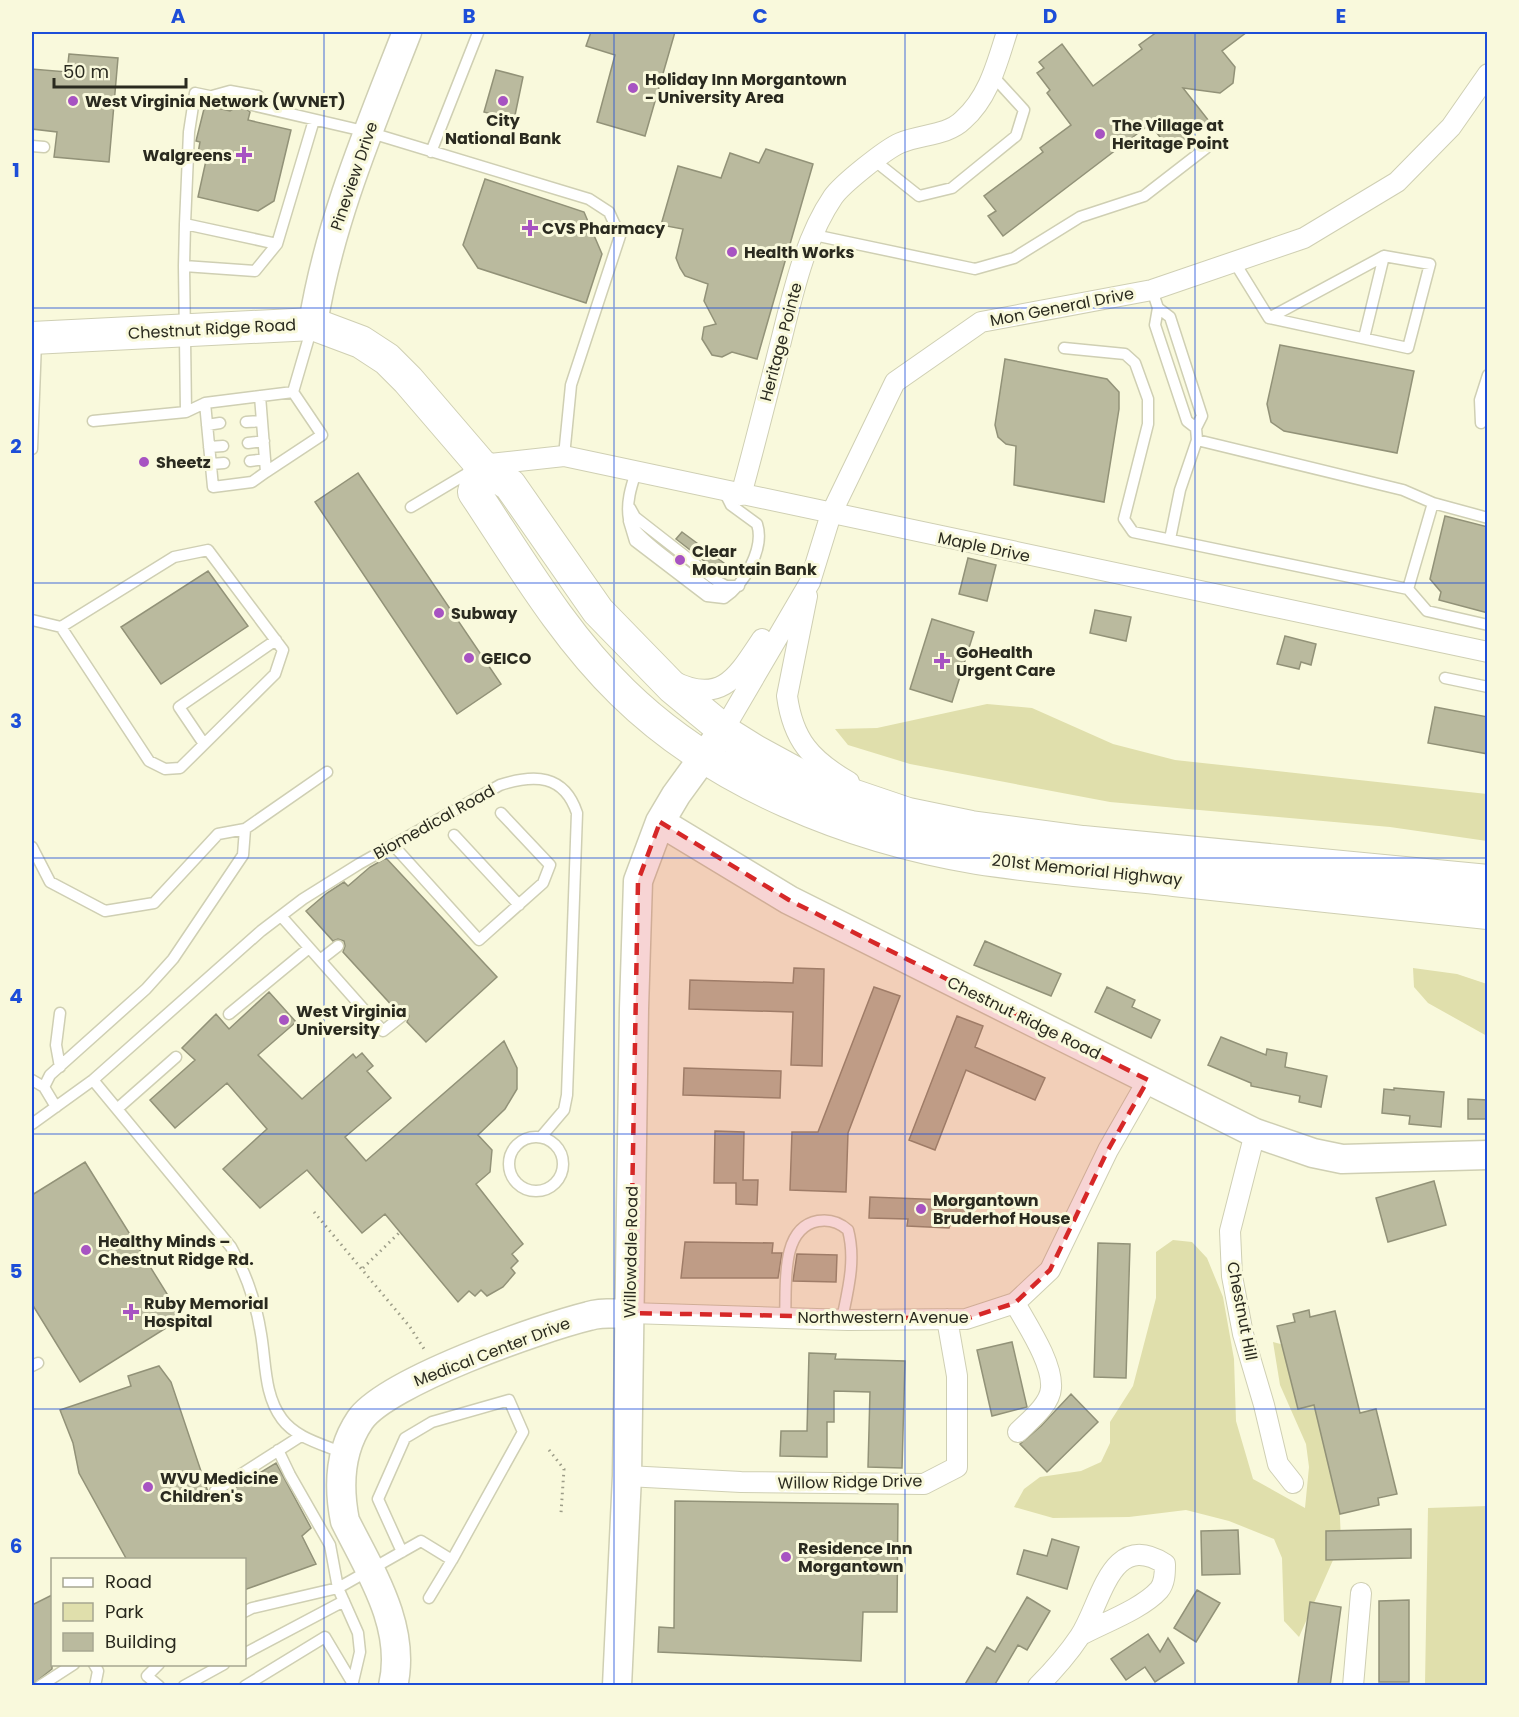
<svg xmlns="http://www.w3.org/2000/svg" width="1519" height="1717" viewBox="0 0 1519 1717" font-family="Poppins,sans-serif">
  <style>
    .green { fill: #e0dfac }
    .building { fill: #baba9e; stroke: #929278; stroke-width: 1.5 }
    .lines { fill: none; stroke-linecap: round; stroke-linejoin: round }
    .lane-casing { stroke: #cfcfb3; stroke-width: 13 }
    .street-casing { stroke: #cfcfb3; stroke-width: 22 }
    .secondary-casing { stroke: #cfcfb3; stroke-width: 31 }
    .primary-casing { stroke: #cfcfb3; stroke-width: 34 }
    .path { stroke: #9d9d88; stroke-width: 3; stroke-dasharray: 1.5 4.5; stroke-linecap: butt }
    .lane { stroke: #fff; stroke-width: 10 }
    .street { stroke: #fff; stroke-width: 20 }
    .secondary { stroke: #fff; stroke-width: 28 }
    .primary { stroke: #fff; stroke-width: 32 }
    .marked { fill: #d62828; fill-opacity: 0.2; stroke: #d62828; stroke-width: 4.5; stroke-dasharray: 12 8; stroke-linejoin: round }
    .grid { fill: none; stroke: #1d4ed8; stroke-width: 1.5; stroke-opacity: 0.55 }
    .poi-dot { fill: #a753c2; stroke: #f9f9dc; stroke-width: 2 }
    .labels { text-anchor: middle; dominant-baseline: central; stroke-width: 6; stroke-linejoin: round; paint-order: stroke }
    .poi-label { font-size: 16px; font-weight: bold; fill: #2a2a1f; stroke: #f9f9dc; text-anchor: start }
    .street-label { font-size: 16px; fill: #2a2a1f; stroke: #f9f9dc }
    .neatline { fill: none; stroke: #1d4ed8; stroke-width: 2 }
    .grid-label { font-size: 20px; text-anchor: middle; font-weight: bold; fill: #1d4ed8 }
  </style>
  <rect width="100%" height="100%" fill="#f9f9dc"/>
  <path class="green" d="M987,704L1032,708L1113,744L1175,760L1487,794V841L1390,827L1110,802L910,764L848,745L835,729L877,728Z
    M1413,968L1457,974L1487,984V1036L1428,1003L1414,987Z
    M1173,1240L1192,1242L1207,1258L1223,1297L1234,1359L1236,1421L1253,1479L1305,1508L1309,1467L1306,1444L1280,1385L1273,1342L1292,1347L1309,1387L1339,1494L1341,1542L1299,1637L1284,1621L1282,1558L1274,1539L1229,1521L1186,1510L1129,1517L1053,1518L1014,1507L1024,1489L1040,1477L1081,1471L1101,1462L1110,1443V1422L1133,1386L1156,1298V1252Z
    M1487,1506V1685H1425L1428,1508Z"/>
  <path class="building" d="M591,32H675L645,136L597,122L615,55L586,46Z
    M1157,32H1247L1222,51L1235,67L1233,83L1220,93L1183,88L1209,121L1170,150L1150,124L1003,236L988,216L996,211L984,196L1043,152L1040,148L1071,125L1047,93L1050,90L1037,73L1044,68L1039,62L1062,44L1093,86L1142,49L1139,45Z
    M69,54L118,58L109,162L54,157L57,132L32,129V69L67,72Z
    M496,70L523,77L514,120L484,112Z
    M240,100L246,101L245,108L250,112L248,120L291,130L274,201L258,211L198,197L207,156L198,153L200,142L196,141L205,105L230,111L238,106Z
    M766,149L813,164L757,359L732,352L722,357L712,355L702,339L704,327L716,324L704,301L708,284L685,276L680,268L676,258L683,229L661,225L678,166L721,178L730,153L759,163Z
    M485,179L584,212L602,254L586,303L478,268L463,245Z
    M1280,345L1414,371L1397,453L1284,431L1271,422L1267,404Z
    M1005,359L1107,379L1119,392V409L1104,502L1014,485L1016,446L1006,444L998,437L995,425Z
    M358,473L501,684L457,714L315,502Z
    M1445,516L1488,527V613L1439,600L1441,592L1430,579Z
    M682,532L724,563L717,571L676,539Z
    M968,558L996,565L987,601L959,594Z
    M208,571L248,626L161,684L121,627Z
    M1095,610L1131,617L1126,641L1090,633Z
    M932,619L974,632L952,702L910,689Z
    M1285,636L1316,644L1311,665L1301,662L1299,669L1277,664Z
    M1435,707L1488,717V754L1428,743Z
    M386,858L497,977L426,1042L407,1022L409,1016L407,1011L402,1009L397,1011L343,952L345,946L344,941L338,939L333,941L306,911L327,893L344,882L348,886L370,867Z
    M985,941L1061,974L1051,996L974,965Z
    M794,968L824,969L822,1066L791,1065L793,1012L689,1009L690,980L793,983Z
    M874,987L900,996L848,1133L846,1192L790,1190L792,1132H818Z
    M1107,987L1135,1000L1132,1007L1160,1020L1151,1038L1095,1012Z
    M269,992L296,1022L258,1055L302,1099L353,1054L356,1058L362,1053L373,1066L367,1071L391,1098L345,1137L366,1161L504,1041L517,1068V1089L505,1109L478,1135L492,1150L490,1172L476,1184L523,1244L512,1254L518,1261L511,1268L515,1273L503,1287L487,1296L481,1290L475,1296L469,1291L458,1302L385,1214L362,1233L307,1170L260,1208L223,1169L267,1129L227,1083L175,1128L150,1100L195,1060L182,1048L216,1014L229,1029Z
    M957,1016L983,1026L975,1047L1045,1078L1035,1100L966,1070L935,1150L909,1140Z
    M1221,1037L1266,1055L1267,1049L1287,1053L1285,1067L1327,1076L1321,1107L1299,1102L1300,1096L1251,1086V1083L1208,1065Z
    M684,1068L781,1071L780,1098L683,1095Z
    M1394,1088L1444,1092L1441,1127L1409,1124L1410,1116L1382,1113L1384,1089L1394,1090Z
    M1468,1099L1488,1100V1119H1468Z
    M715,1131L744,1132L743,1180H758L757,1205L736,1204V1183H714Z
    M85,1162L182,1318L80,1382L32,1304V1195Z
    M1434,1181L1446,1225L1388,1242L1376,1198Z
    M948,1196L972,1197L971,1225H950L949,1228L907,1226L908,1219L869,1218L870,1197L948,1200Z
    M685,1242L773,1243L772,1253H782L778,1278H681Z
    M1098,1243L1130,1244L1126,1378L1094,1377Z
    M797,1254L837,1255L836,1282L793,1281Z
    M1309,1310L1310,1317L1335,1311L1360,1413L1376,1409L1397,1494L1378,1498L1379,1505L1340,1514L1314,1405L1298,1409L1277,1326L1295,1322L1293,1314Z
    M1012,1342L1027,1407L992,1416L977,1350Z
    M809,1353L836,1354L835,1359L905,1361L902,1468L868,1467L870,1392L834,1391V1422H827V1457L780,1456L781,1431H807Z
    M159,1366L171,1382L209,1495L213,1501L276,1463L311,1528L302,1536L316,1564L244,1590V1560H127L79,1473L73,1443L60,1410L131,1386L128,1376Z
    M1071,1394L1098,1422L1047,1472L1020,1444L1041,1426Z
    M675,1501L898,1504L897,1612H863L861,1661L658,1652L659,1627L674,1628Z
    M1411,1529V1558L1326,1560V1531Z
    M1238,1530L1240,1574L1202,1575L1201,1531Z
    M1052,1539L1079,1547L1067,1589L1017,1574L1024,1550L1047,1556Z
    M1197,1590L1220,1603L1196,1642L1174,1628Z
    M52,1595V1669L32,1685V1605Z
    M1027,1597L1050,1611L1027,1650L1018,1645L994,1686H964L987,1647L995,1652Z
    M1409,1600V1682H1379V1601Z
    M1310,1602L1341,1607L1330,1686L1298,1684Z
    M1148,1634L1160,1652L1168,1638L1184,1663L1155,1682L1145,1667L1126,1680L1111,1659Z"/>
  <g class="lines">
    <g class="lane-casing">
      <path id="lane" d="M212,96L230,91L258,96L268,108
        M252,105L368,132L589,199L609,212L620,236L571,385L564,456
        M32,146L44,147
        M431,152L478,33
        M875,161L919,196L952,188L1016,136L1024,110L992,75
        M185,224L189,132L195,93L233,101
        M814,235L975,269L1014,258L1080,217L1144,196L1206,148
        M277,244L185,224L184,266L255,271L277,244L314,120
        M1235,263L1269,318L1408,348L1430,264L1384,256L1269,318
        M184,266L186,412L205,403L293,392L312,327
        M1152,290L1158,308L1155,325L1187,421L1196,428
        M1158,308L1170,317L1202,416L1196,428L1197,440L1180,490L1170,539
        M1364,338L1384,256
        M1064,348L1125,354L1135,363L1148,399V424L1124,519L1133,532L1408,589L1427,611L1488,625
        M205,403L213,487L252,482L266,472L260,396
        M93,421L186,412
        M246,422L262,421
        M1481,423L1480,400L1488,375
        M207,425L220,423
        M1197,440L1403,490L1433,503L1488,518
        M248,443L264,441
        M209,447L223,446
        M32,449L36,341
        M250,461L265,459
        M211,464L224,463
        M266,472L322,435L293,392
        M636,472C631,487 626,503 629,519C632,537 694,577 710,589L724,593
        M411,507L473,470
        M630,508L635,517L717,581L726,586H739
        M629,521L635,541L707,596L724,598C744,585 765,548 757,524L731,505L724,491
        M1408,589L1433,503
        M32,620L61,627L149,761L165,769L180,768L275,674L283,650L208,550L174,557L61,627
        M1445,678L1488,687
        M204,744L179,707L276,640
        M454,835L519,905
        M393,845L479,940L543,883L550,865L501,813
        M32,847L50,882L105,911L154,903L218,834L245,829L327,772
        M281,916L383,1031L402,1016
        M320,960L338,946
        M229,1014L309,948
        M60,1067L56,1045L60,1013
        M32,1080L44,1087
        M93,1080L231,1247C247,1275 256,1302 261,1334C266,1363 264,1395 282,1419C296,1438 322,1444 343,1453
        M56,1107L44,1087L50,1075L146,989L173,959L243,855L245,829
        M117,1109L176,1057
        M32,1124L93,1080L261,931L303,899L359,864L500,785C534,774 564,774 577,813L567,1095L564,1110L541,1137
        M509 1164a27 27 0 1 1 54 0a27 27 0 1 1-54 0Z
        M785,1318C787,1288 779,1228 818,1221C830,1219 839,1222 848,1230C856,1260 848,1290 842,1319
        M32,1366L38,1363
        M215,1491L301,1436
        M429,1598L452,1560
        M244,1612L252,1608L338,1588L330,1545L290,1475L278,1450
        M244,1654L344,1601
        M94,1664L98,1671L95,1686
        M159,1664L147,1676L159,1686
        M40,1686L74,1664
        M184,1686L224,1664
        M245,1686L325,1637L353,1684
        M352,1686L360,1652L358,1633L338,1588L421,1541L452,1560L523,1432L509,1400L432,1422L405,1438L378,1499L402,1552"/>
    </g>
    <g class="street-casing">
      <path id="street" d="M481,465L564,456L1488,652
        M741,495C755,444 768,392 781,341C793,293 805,238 833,197C842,184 886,149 900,143C920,134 947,136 963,120C989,97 997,63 1007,32
        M807,596L787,696C793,740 811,760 849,782
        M673,681C722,706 738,675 762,639
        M724,729L810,582L831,514L895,382L981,322L1152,290L1304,238L1397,182L1451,127L1488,74
        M1255,1133L1230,1231L1232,1276L1243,1334L1264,1405L1278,1464L1293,1483
        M1015,1303C1027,1325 1053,1363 1051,1388C1050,1405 1029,1421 1018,1432
        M630,1313L848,1320L966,1319L1015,1303L1050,1270L1108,1150L1148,1080
        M627,1476L741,1482L924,1484L957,1467V1376L947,1319
        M1038,1686C1054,1670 1068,1654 1080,1636C1101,1605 1110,1529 1165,1564C1165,1573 1165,1583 1159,1590C1142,1609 1103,1623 1081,1635
        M1353,1686L1361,1593"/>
    </g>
    <g class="secondary-casing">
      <path id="secondary" d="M313,324C329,223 370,127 407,32
        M660,822L789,900L1255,1133L1313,1153L1342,1159L1488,1155
        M393,1686C407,1627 370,1571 345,1521C338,1486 339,1451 360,1420C386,1382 540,1328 589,1316C602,1312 617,1314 630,1313
        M617,1686L627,1476L634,1009L638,881L660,822L676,795L724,729"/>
    </g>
    <g class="primary-casing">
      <path id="primary" d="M32,338L313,324L361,342L387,359L408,380L481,465L510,485L598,611L673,688L731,736L755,751L799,775L849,794L908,814L971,827L1083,842L1488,881
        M481,465L474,492C520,561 563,635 623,693C716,784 851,837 977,858C1042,868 1109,873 1174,880C1279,891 1383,902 1488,913"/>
    </g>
    <path class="path" d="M314,1212L410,1327L426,1352
      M363,1268L400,1232
      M549,1450L564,1469L561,1513"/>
    <use href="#lane" class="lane"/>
    <use href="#street" class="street"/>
    <use href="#secondary" class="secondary"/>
    <use href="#primary" class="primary"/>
  </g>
  <path class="marked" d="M660,822L789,900L1148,1080L1108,1150L1050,1270L1015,1303L966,1319L630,1313L638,881Z"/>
  <path class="grid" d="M324,32V1686M614,32V1686M905,32V1686M1195,32V1686M32,308H1488M32,583H1488M32,858H1488M32,1134H1488M32,1409H1488"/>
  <g class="poi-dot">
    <circle cx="633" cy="88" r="6"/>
    <circle cx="73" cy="101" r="6"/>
    <circle cx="503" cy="101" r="6"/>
    <circle cx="1100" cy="134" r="6"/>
    <path d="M241 146h6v6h6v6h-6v6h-6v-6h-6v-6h6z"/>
    <path d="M527 219h6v6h6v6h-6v6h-6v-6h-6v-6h6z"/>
    <circle cx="732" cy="252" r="6"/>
    <circle cx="144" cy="462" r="6"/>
    <circle cx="680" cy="560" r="6"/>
    <circle cx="439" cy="613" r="6"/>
    <circle cx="469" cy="658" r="6"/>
    <path d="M939 652h6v6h6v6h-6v6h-6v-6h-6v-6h6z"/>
    <circle cx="284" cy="1020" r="6"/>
    <circle cx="921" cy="1209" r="6"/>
    <circle cx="86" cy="1250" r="6"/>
    <path d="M128 1303h6v6h6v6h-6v6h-6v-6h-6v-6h6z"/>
    <circle cx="148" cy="1487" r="6"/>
    <circle cx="786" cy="1557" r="6"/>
  </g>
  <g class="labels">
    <g class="poi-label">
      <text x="645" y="79">Holiday Inn Morgantown<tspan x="645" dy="18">- University Area</tspan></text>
      <text x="85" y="101">West Virginia Network (WVNET)</text>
      <text x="503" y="120" text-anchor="middle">City<tspan x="503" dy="18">National Bank</tspan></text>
      <text x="1112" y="125">The Village at<tspan x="1112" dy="18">Heritage Point</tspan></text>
      <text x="232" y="155" text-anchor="end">Walgreens</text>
      <text x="542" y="228">CVS Pharmacy</text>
      <text x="744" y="252">Health Works</text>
      <text x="156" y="462">Sheetz</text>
      <text x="692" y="551">Clear<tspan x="692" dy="18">Mountain Bank</tspan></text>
      <text x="451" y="613">Subway</text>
      <text x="956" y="652">GoHealth<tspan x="956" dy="18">Urgent Care</tspan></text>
      <text x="481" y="658">GEICO</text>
      <text x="296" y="1011">West Virginia<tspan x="296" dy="18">University</tspan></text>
      <text x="933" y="1200">Morgantown<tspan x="933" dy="18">Bruderhof House</tspan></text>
      <text x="98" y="1241">Healthy Minds –<tspan x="98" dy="18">Chestnut Ridge Rd.</tspan></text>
      <text x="144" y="1303">Ruby Memorial<tspan x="144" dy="18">Hospital</tspan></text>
      <text x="160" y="1478">WVU Medicine<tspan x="160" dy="18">Children's</tspan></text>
      <text x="798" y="1548">Residence Inn<tspan x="798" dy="18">Morgantown</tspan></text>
    </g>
    <g class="street-label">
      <text transform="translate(354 176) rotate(-71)">Pineview Drive</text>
      <text transform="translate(1062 307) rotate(-11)">Mon General Drive</text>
      <text transform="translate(212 329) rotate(-3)">Chestnut Ridge Road</text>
      <text transform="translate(781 342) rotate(-75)">Heritage Pointe</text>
      <text transform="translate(984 547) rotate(12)">Maple Drive</text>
      <text transform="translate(434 822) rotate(-29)">Biomedical Road</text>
      <text transform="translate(1087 870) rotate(6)">201st Memorial Highway</text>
      <text transform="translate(1024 1018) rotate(26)">Chestnut Ridge Road</text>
      <text transform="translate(631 1252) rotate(-89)">Willowdale Road</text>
      <text transform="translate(1242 1311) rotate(79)">Chestnut Hill</text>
      <text x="883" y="1317">Northwestern Avenue</text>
      <text transform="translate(492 1352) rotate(-21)">Medical Center Drive</text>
      <text transform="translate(850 1482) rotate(-1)">Willow Ridge Drive</text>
    </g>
  </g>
  <rect width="1519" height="1717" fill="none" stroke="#f9f9dc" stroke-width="66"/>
  <rect x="51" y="1558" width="195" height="108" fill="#f9f9dc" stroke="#a6a690" stroke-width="1.5"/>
  <rect x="63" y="1578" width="30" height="9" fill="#ffffff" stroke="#a6a690" stroke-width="1.5"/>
  <text x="105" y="1588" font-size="18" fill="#2a2a1f">Road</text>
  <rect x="63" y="1603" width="30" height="18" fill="#e0dfac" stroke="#a6a690" stroke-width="1.5"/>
  <text x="105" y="1618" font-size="18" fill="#2a2a1f">Park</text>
  <rect x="63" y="1633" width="30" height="18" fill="#baba9e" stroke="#a6a690" stroke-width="1.5"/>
  <text x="105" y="1648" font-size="18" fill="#2a2a1f">Building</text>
  <path d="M54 78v9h132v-9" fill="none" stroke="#2a2a1f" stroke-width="3"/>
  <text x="63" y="78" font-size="18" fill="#2a2a1f" stroke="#f9f9dc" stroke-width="4.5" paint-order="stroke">50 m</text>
  <rect x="33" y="33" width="1453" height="1651" class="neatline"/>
  <g class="grid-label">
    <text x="178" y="23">A</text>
    <text x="469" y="23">B</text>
    <text x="760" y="23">C</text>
    <text x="1050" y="23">D</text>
    <text x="1341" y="23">E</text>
    <text x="16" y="177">1</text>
    <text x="16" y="453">2</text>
    <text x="16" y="728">3</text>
    <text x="16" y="1003">4</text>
    <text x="16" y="1278">5</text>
    <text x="16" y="1553">6</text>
  </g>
</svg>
